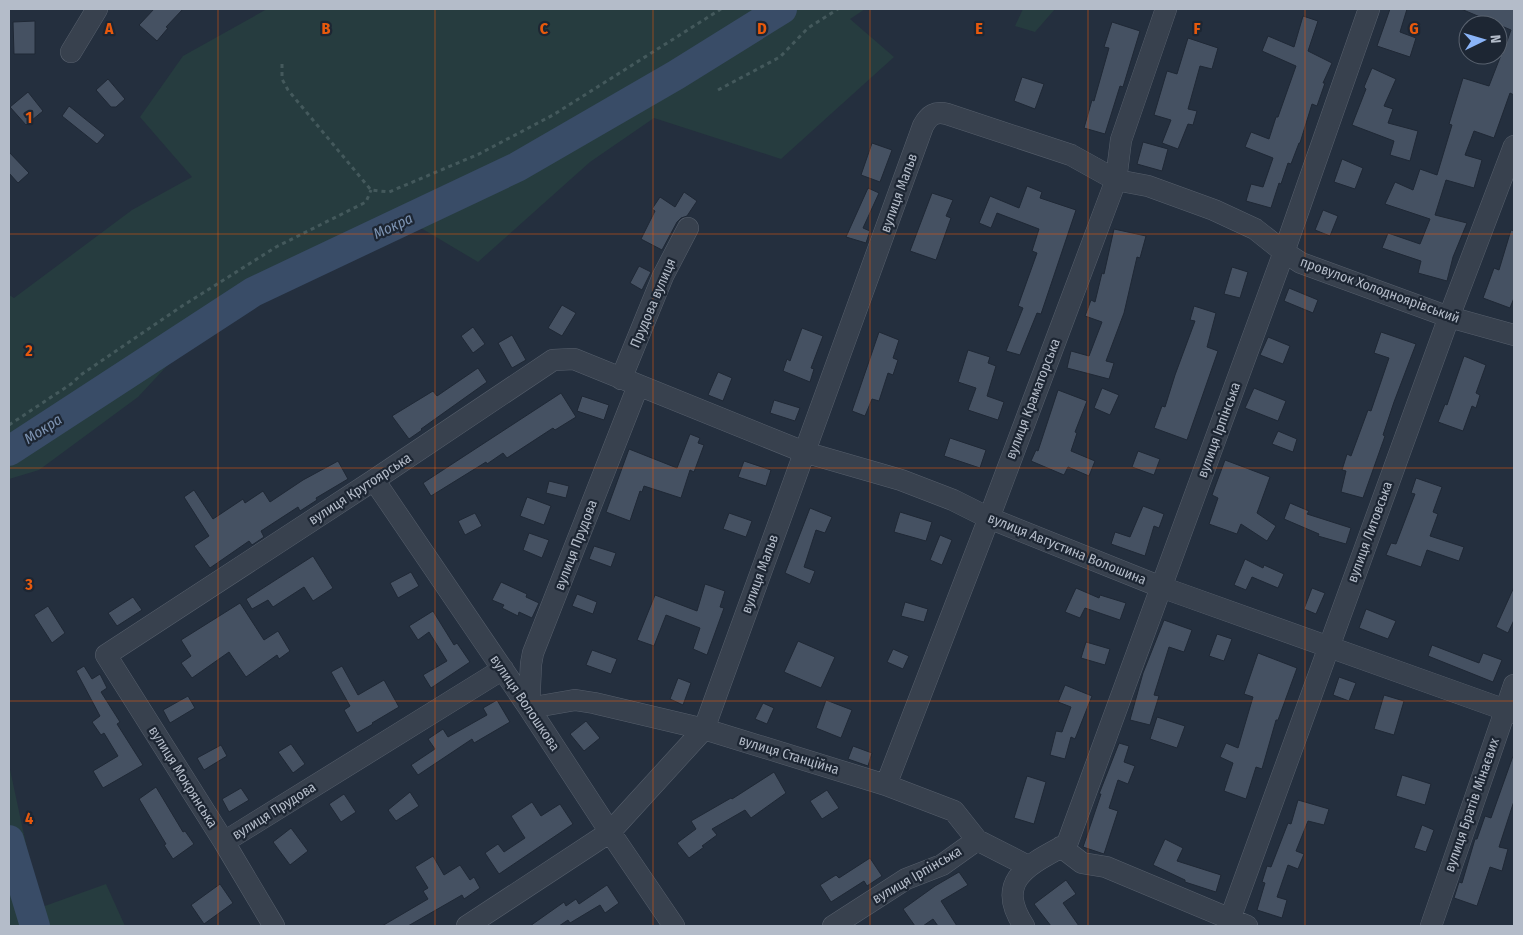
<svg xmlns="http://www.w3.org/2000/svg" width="1523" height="935" viewBox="0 0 1523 935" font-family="'Fira Sans Condensed',sans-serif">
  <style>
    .green { fill: #263c3f }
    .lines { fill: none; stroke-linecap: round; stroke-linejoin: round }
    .river { stroke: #394c67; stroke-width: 30 }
    .building { fill: #455162; stroke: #1f2835 }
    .minor-casing { stroke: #565f6c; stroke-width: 22 }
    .path { stroke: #44595c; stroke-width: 3; stroke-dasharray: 4 4; stroke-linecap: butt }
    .minor { stroke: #38414e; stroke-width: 21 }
    .grid { fill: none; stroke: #e8590c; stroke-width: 1; stroke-opacity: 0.55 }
    .labels { text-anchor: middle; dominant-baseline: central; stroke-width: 4.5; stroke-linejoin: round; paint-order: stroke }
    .street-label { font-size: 14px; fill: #b4bcc9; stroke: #1d2633 }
    .water-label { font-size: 15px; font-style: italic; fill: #7c92b1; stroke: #1d2633 }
    .grid-label { font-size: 16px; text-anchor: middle; font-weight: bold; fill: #e8590c; stroke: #1d2633; stroke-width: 4.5; stroke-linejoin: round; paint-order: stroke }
  </style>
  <rect width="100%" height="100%" fill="#242f3e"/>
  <path class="green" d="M267,9H865L850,19L894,57L781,159L654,118L590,162L478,262L394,212L247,280L138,397L39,470L9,479V295L14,298L132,210L192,177L140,117L183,56Z
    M1023,9H1055L1035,32L1015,26Z
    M9,765L37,895L42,907L106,884L125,926H9Z"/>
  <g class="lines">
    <path class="river" d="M9,451L253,292L517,167L676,75L782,9
      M9,840L35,926"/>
  </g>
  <path class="building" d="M154,9H183L166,27L168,28L157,41L139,25Z
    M1390,9H1407L1400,32L1416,38L1410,57L1377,46Z
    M1461,9H1514V95L1510,93L1494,138L1474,131L1465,155L1482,160L1474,188L1446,180L1435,215L1467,223L1453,257L1447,281L1418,273L1421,261L1382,248L1388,233L1420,244L1430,219L1385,204L1395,182L1413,190L1420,169L1437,175L1452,125L1449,124L1463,78L1489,86L1501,55H1502L1511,30Z
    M1303,16L1318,21L1308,51L1332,63L1323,83H1325L1317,106L1312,104L1300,143H1299L1291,164L1288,163L1281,184L1279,183L1271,208L1246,201L1251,184L1263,187L1273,158L1245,147L1251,132L1269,139L1276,117H1278L1296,66L1262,51L1268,36L1294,47Z
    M35,21V54H14L13,22Z
    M1112,22L1140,31L1123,87L1120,86L1105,134L1084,128L1092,100L1094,101L1109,48L1104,47Z
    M1188,38L1218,48L1212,69L1200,66L1188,109L1197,111L1193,125L1188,124L1178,149L1162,143L1171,120L1154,115L1167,71L1177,74Z
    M1372,68L1396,79L1384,106L1393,109L1388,123L1418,131L1410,161L1390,155L1394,141L1352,125L1366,89L1364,87Z
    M1022,77L1044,84L1035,109L1014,101Z
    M108,79L125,99L116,107H111L96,90Z
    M28,92L43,111L26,125L10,107Z
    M69,106L105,135L97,144L62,116Z
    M1143,142L1168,149L1162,171L1137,164Z
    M872,143L892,150L880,182L861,175Z
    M9,152L29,173L18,183L9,173Z
    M1342,159L1363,168L1355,189L1334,182Z
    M1027,186L1042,192L1040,198L1076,210L1041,314L1037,313L1020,355L1006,351L1023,308L1018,306L1037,253L1032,251L1039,229L997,213L991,228L979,223L990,196L1019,208Z
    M868,188L879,193L863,228L870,231L866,243L846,237Z
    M684,192L697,201L687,216L681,218L677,222L662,250L641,239L655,211L652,209L660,197L675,207Z
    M932,193L953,200L946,216L951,218L936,260L910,251Z
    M1323,210L1338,216L1330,236L1315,230Z
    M1114,229L1146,236L1140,258L1137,257L1124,313L1106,361L1114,363L1109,379L1067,368L1071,351L1089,356L1102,322L1085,316L1091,300L1095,302L1102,273L1104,274Z
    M1511,230L1514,231V298L1510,308L1483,298L1494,268L1499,270Z
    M639,266L651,272L642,290L630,283Z
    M1232,267L1248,272L1240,298L1224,294Z
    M1289,288L1318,300L1313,313L1284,301Z
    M562,305L576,313L562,336L548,328Z
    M1194,306L1216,313L1207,347L1218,351L1187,440L1154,428L1162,406L1165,407L1175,375L1195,321L1190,320Z
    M473,327L485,344L473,353L461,336Z
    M802,328L823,336L811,368L814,369L810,382L783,371L787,359L790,361Z
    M879,332L899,340L893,358L898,360L893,375L888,373L879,401L872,399L865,416L852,411Z
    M1381,332L1416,344L1394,402L1383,435L1385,436L1363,498L1341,492L1346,471L1342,470L1347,454L1351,456L1368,410L1371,411L1389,358L1374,353Z
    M512,335L526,360L512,368L498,343Z
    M1268,337L1290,346L1283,364L1260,355Z
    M968,350L990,357L988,363L996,366L987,396L1004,402L998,420L968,410L976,388L958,382Z
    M1464,356L1486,365L1476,393L1480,395L1476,408L1472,406L1463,431L1438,422L1445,404L1447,405Z
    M478,368L487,382L421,429L422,430L409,439L392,416L433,391L437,396Z
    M718,372L732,378L723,401L708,395Z
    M1102,388L1119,395L1110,415L1094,408Z
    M1254,388L1286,401L1278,421L1245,408Z
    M1058,390L1087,401L1075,432L1077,433L1071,451L1095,461L1089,476L1068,467L1064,475L1031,461L1036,450L1038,451Z
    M561,393L576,417L555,430L553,428L507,458L503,453L487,464L486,462L431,496L423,483Z
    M582,396L609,405L604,420L577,411Z
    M774,400L800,408L795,421L770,413Z
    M1278,431L1297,439L1293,452L1272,444Z
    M690,434L700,438L698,443L704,445L694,472L690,470L681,498L644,486L642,492L640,491L630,521L606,512L629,449L677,468Z
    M950,438L986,450L980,468L944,456Z
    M1138,451L1160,459L1154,475L1132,467Z
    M1225,460L1270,477L1257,513L1276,526L1267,541L1241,524L1237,534L1209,524L1218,498L1212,495Z
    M338,461L348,479L316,498L317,500L300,511L298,507L261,531L264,537L252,545L249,541L210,568L194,546L209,536L184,497L194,490L213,519L243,499L245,503L263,491L270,502L303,480Z
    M744,461L771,470L766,486L738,477Z
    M1416,478L1442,487L1433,512L1438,514L1430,536L1464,547L1459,561L1427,550L1421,567L1386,555L1391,543L1396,544L1415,494L1411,493Z
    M549,481L569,486L566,498L546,493Z
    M527,497L551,506L544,525L520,516Z
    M1290,503L1309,511L1307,514L1351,528L1346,544L1318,536L1319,534L1284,519Z
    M1143,506L1164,514L1159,528L1154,526L1145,556L1111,544L1115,532L1130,537Z
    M810,508L832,517L825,533L816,530L804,567L815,571L810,584L785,573Z
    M900,512L932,522L926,541L894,532Z
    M475,513L482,526L465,535L458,521Z
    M729,513L752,521L746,537L723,529Z
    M529,533L549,540L542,558L523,550Z
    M940,535L952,540L942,565L930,560Z
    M594,546L616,553L611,567L589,559Z
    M313,556L333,588L313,601L304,587L273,607L268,600L252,609L246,599Z
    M1245,559L1263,568L1264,565L1284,574L1278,588L1252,577L1246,590L1234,585Z
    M411,572L419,586L398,598L390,583Z
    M501,582L527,594L526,597L539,603L532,618L519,612L518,616L502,608L504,605L492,600Z
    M705,584L725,591L720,607L724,608L707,655L693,649L700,628L666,615L654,646L637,640L655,595L697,611Z
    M1514,587V620L1508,633L1496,627Z
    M1076,588L1099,598L1100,595L1126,603L1120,620L1085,608L1080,618L1065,612Z
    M1312,588L1325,593L1316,614L1304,609Z
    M577,594L597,602L593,614L572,606Z
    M133,597L142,610L117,626L108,613Z
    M905,602L928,609L924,622L901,616Z
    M240,603L264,640L278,631L290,651L279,659L277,655L246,677L229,652L192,678L181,663L191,656L181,640Z
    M48,606L65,633L52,643L34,615Z
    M1366,609L1396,621L1388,639L1359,628Z
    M433,611L454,645L457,643L470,662L431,688L423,675L447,661L429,632L418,640L409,626Z
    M1164,620L1192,630L1184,652L1169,647L1154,695L1159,696L1150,725L1130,720L1143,673Z
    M1217,634L1232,639L1224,661L1209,656Z
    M798,641L835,657L821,688L784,672Z
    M1086,642L1110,649L1105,665L1081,658Z
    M1432,645L1479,663L1483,653L1502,660L1493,682L1428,656Z
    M893,649L909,656L903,669L887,662Z
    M592,650L617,659L611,674L586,665Z
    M1258,653L1297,668L1278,720H1276L1262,769L1256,767L1246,799L1224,791L1233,763L1220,757L1226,743L1238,748L1253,697L1244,694Z
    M84,666L92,679L100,674L107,688L101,692L120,722L117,724L143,765L103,788L93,771L118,756L104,733L101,735L92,722L100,716L76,671Z
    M342,666L358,695L384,680L399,707L372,723L373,724L357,733L344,710L350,706L331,672Z
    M1339,677L1356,683L1349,701L1333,695Z
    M678,678L691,683L683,705L670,699Z
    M1065,685L1092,696L1075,739L1071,737L1065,759L1050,755L1056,731L1062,732L1071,707L1058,702Z
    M1384,695L1404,701L1394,735L1374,729Z
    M188,696L195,708L170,723L163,710Z
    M497,700L510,722L474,743L472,739L418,775L411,765L435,749L428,739L443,729L448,737L487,715L483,708Z
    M826,700L852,710L841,738L816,728Z
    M763,703L774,708L767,724L755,719Z
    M1157,717L1185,726L1177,748L1150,739Z
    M586,721L600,738L584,751L570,734Z
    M1119,743L1129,746L1124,762L1135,766L1128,784L1118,780L1109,808L1118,811L1104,854L1083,847L1101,794H1099Z
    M291,744L305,764L293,773L278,752Z
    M221,745L227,756L204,770L197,758Z
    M853,746L872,753L868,766L848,759Z
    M1513,756H1514V801L1499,847L1508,849L1502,871L1490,867L1477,906L1454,898L1459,882L1462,883L1475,839H1477L1485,816L1491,818Z
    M774,772L786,793L751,818L745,810L712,829L717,835L702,846L704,847L689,858L677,843L696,829L691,821L731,798L732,799Z
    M1402,775L1431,784L1425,805L1396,796Z
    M1027,776L1046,782L1034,824L1014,818Z
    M156,787L183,832L185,831L194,844L173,859L164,845L166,844L139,799Z
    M241,788L249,800L229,812L222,799Z
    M827,790L839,808L822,819L810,801Z
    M410,792L419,806L396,821L388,810Z
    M344,794L356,812L341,822L329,804Z
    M1298,800L1329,809L1324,825L1308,821L1296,851L1304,854L1298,869L1288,865L1277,897L1287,900L1282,918L1257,910L1265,883L1262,882L1267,866L1271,867L1288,823L1291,824Z
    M532,802L541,816L560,804L573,824L499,874L485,853L498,844L504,852L525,838L511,816Z
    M1422,825L1434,830L1426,852L1414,848Z
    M291,828L308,851L290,865L273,842Z
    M1165,839L1183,848L1177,861L1221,875L1216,892L1185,882V880L1153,865Z
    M433,856L444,875L460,865L470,880L474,877L480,888L464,899L462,895L408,926H382L428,899L423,891L428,888L415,867Z
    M870,858L882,876L867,886L864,881L831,902L820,885L836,875L839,878Z
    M959,872L968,885L941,901L957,926H938L933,919L923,926H915L903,909L935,886Z
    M1066,880L1076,894L1063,903L1079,926H1051L1034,904Z
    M220,884L233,903L204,924L191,905Z
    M607,885L619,903L605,913L600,905L570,923L568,920L559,926H530L564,902L566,906L576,899L579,904Z"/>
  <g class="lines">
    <g class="minor-casing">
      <path id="minor" d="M71,52L97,9
        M621,379L663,276L688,228
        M638,386L533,653L531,664L529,708L575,700L594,703L704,729L886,785L954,811L977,840L1028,866
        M374,480L529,708L610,832L674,926
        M886,785L989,518L1116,180L1121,140L1166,9
        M224,842L503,669
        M1061,847L1082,863L1106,867L1247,926
        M1230,919L1449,317L1514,146
        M274,926L224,842L106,655L374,480L553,360L574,359L804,452L901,480L953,500L989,518L1161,587L1514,713
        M467,926L610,832L704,729L923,126C929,115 935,111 947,114L1071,155L1116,180L1148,186L1214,210L1255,229L1284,252L1301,263L1449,317L1514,335
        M833,926L906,879L942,865L977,840
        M1024,926C993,879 1031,864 1067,844L1284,252L1369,9
        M1431,926L1514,685"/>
    </g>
    <path class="path" d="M282,64V79L288,90L371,190L389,192L479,154L553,115L721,9
      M718,90L780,57L808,28L838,9
      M9,425L71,384L82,374L179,308L276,247L366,202L371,190"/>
    <use href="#minor" class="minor"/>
  </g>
  <path class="grid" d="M218,9V926M435,9V926M653,9V926M870,9V926M1088,9V926M1305,9V926M9,234H1514M9,468H1514M9,701H1514"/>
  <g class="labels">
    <g class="street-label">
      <text transform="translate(899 193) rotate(-70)">вулиця Мальв</text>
      <text transform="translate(1380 290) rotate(20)">провулок Холодноярівський</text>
      <text transform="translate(653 303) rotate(-67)">Прудова вулиця</text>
      <text transform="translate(1033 399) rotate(-69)">вулиця Краматорська</text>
      <text transform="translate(1219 430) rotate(-70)">вулиця Ірпінська</text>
      <text transform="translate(360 489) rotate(-33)">вулиця Крутоярська</text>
      <text transform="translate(1370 532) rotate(-70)">вулиця Литовська</text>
      <text transform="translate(576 545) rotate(-69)">вулиця Прудова</text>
      <text transform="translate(1067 549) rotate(22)">вулиця Августина Волошина</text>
      <text transform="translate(760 574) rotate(-70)">вулиця Мальв</text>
      <text transform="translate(525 703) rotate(56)">вулиця Волошкова</text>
      <text transform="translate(789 755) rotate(17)">вулиця Станційна</text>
      <text transform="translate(183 777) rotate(58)">вулиця Мокрянська</text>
      <text transform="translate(1472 805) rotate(-71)">вулиця Братів Мінаєвих</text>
      <text transform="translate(274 811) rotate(-32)">вулиця Прудова</text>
      <text transform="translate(917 875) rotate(-30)">вулиця Ірпінська</text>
    </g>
    <g class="water-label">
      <text transform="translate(393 226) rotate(-25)">Мокра</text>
      <text transform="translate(43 429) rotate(-33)">Мокра</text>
    </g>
  </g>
  <g class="grid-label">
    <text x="109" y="34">A</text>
    <text x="326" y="34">B</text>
    <text x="544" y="34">C</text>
    <text x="762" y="34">D</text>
    <text x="979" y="34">E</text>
    <text x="1197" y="34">F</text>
    <text x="1414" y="34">G</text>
    <text x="29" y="123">1</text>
    <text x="29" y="356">2</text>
    <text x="29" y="590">3</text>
    <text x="29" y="824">4</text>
  </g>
  <rect width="1523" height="935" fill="none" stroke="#b4bcc9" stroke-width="20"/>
  <g transform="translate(1483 40) rotate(85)"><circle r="24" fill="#1d2633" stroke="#59626f"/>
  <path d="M0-4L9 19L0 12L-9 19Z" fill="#8ab4f8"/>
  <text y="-8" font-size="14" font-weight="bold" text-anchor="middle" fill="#b4bcc9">N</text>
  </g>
</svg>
